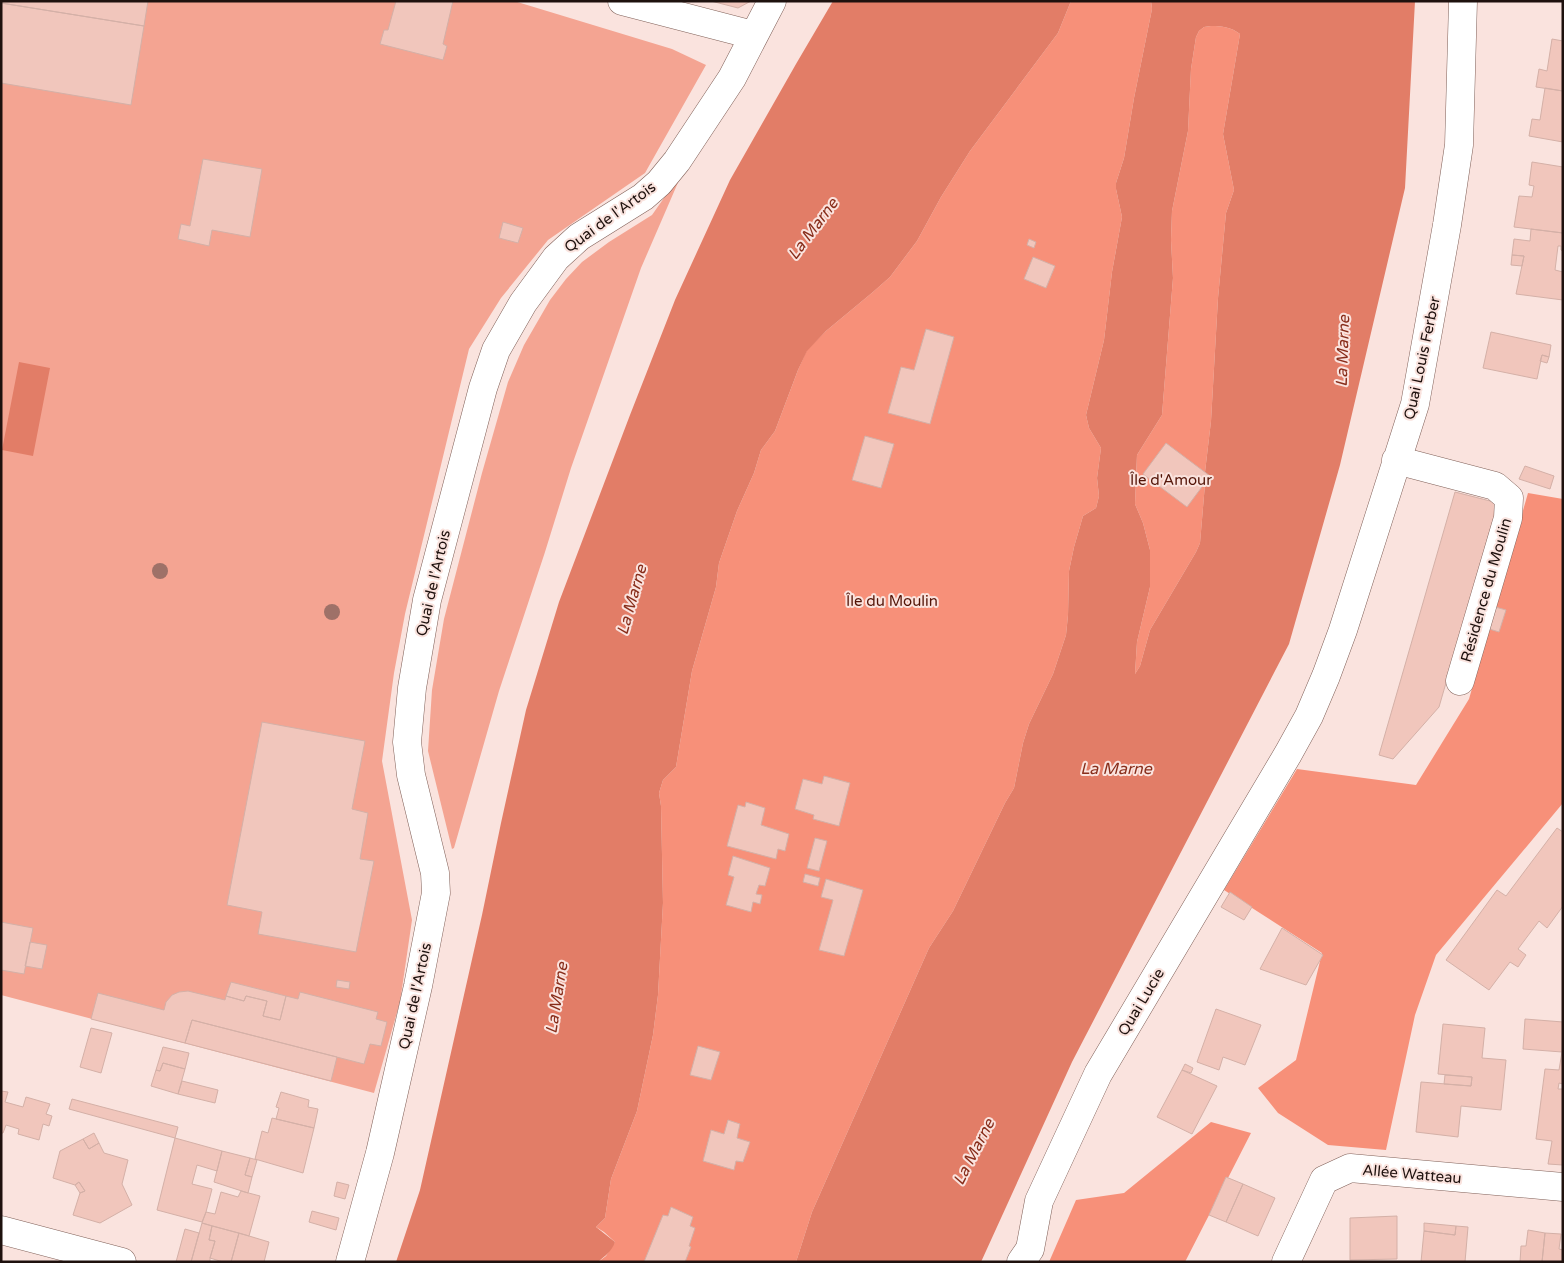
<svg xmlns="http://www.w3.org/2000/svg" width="1564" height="1263" viewBox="0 0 1564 1263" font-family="'Varela Round',sans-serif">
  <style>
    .green { fill: #f4a492 }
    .forest { fill: #f79079 }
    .water { fill: #e27d67; fill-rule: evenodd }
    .building { fill: #f1c6bc; stroke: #d4b0a7 }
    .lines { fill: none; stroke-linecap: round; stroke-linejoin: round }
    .minor-casing { stroke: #816159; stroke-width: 29 }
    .minor { stroke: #fff; stroke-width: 28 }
    .tree { fill: #9e7168 }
    .labels { text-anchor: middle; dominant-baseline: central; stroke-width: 4; stroke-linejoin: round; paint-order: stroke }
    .street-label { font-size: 15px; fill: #1e110e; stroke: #fae3de }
    .park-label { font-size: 15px; fill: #531407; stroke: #fae3de }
    .water-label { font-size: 16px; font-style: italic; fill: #882d1a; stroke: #fae3de }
  </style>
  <rect width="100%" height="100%" fill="#fae3de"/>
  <path class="green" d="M1,1H514L672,49L706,65L645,173L548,240L501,298L469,349L405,614L394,673L382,761L412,920L400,1002L374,1093L1,995Z
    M683,171L641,268L571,468L545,552L499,691L454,848L452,849L428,751L432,690L444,619L482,473L508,382L524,345L550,300L566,279L582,262L609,242L652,215Z"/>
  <path class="forest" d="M1071,1H1151L1152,9L1134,98L1124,158L1116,183V189L1122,217L1112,272L1104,340L1086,415L1089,428L1101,448L1097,478L1099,496L1096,508L1083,516L1074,547L1069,571L1068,615L1066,635L1053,674L1029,724L1023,743L1014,788L1005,803L953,911L929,948L812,1212L796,1262H598L606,1256L615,1242L604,1232L596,1227L605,1218L611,1179L637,1111L653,1035L658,995L663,903L661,806L659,793L663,780L676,767L692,671L716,587L719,563L737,511L754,473L761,450L775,431L798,370L807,350L826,331L873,292L890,277L917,241L941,197L970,151L1058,33Z
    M1211,26C1222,26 1231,27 1240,34L1223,134L1234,190L1226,213L1218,298L1211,421L1205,472L1210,476L1205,484L1200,543L1196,552L1150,630L1140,666L1135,674L1137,642L1150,587V550L1143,523L1135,504L1137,455L1162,415L1173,278L1171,240L1172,211L1188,131L1191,69L1196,37L1199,31L1204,27Z
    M1528,493L1563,499V803L1436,955L1415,1015L1386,1150L1328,1145L1278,1113L1258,1088L1296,1060L1322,953L1224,890L1297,769L1416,785L1469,699Z
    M1211,1122L1251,1133L1185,1262H1049L1076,1200L1124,1193Z"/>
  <path class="water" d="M833,1H1071L1058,33L970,151L941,197L917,241L890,277L873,292L826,331L807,351L798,370L775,431L761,450L754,473L737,511L719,563L716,587L692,671L676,767L663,780L659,793L661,806L663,903L658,995L653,1035L637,1111L611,1179L605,1218L596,1227L615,1242C612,1251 605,1256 598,1262H396L420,1190L482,915L501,823L526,710L559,602L630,415L675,300L730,180L796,64Z
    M1151,1H1415L1405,188L1340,465L1289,644L1072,1062L981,1262H796L812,1212L929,948L953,911L1005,803L1014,788L1023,743L1029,724L1053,674L1066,635L1068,615L1069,571L1074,547L1083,516L1096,508L1099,496L1097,478L1101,448L1089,428L1086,415L1104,340L1112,272L1122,217L1116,189V183L1124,158L1134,98L1152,9ZM1211,26C1222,26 1231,27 1240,34L1223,134L1234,190L1226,213L1218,298L1211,421L1205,472L1210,477L1205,484L1200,543L1196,552L1150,630L1140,666L1135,674L1137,642L1150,587V550L1143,523L1135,504L1137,455L1162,415L1173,278L1171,240L1172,211L1188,131L1191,69L1196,37L1199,31L1204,27Z
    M19,362L50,368L33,456L2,450Z"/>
  <path class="building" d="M1,1H148L144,26L1,3Z
    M396,1H453L443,44L447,46L443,60L380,44L384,30H388Z
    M711,1H751L738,8Z
    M1,3L144,26L131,105L1,83Z
    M1552,39L1563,41V91L1536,87L1539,69L1547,71Z
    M1545,88L1563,91V142L1529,136L1532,119L1540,120Z
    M203,159L262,169L250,237L212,230L209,246L178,239L181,224L190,226Z
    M1532,162L1563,167V233L1514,227L1519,196L1532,197L1534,186L1529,185Z
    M503,222L523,228L518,243L499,238Z
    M1531,229L1563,233V251L1561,250V246H1558L1555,270L1563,272V300L1516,294L1524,256L1512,255L1514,239L1530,241Z
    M1029,239L1036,242L1034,248L1027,245Z
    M1512,255L1524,256L1522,266L1511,265Z
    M1033,257L1055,266L1046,288L1024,279Z
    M926,329L954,337L930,424L888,413L901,367L914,370Z
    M1491,332L1551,345L1549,357L1542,355L1537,379L1483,368Z
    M1542,355L1549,357L1547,363L1540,361Z
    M865,436L894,444L881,488L852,480Z
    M1166,443L1210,476L1187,507L1143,474Z
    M1525,466L1554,476L1550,489L1519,479Z
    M1455,492L1498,503L1439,707L1393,759L1379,755Z
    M1492,606L1506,610L1499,632L1486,628Z
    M262,722L365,741L352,809L368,813L360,859L374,861L356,952L258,934L262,912L227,905Z
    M824,776L850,783L839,826L813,819L814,815L795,809L803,779L822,784Z
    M746,802L765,808L761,825L789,834L785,851L778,849L776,859L727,846L738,805L745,807Z
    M1557,828L1563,832V906L1547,928L1539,921L1518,949L1526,955L1518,967L1510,962L1489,990L1446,960L1497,890L1506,896Z
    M815,838L827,841L819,871L807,868Z
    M733,856L770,868L765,886L759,885L756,894L762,895L760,904L753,902L751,912L726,905L734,877L728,875Z
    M805,874L820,878L818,886L803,882Z
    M826,879L863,890L844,956L819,950L833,900L821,897Z
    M1230,892L1252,907L1244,920L1221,907Z
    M1,922L33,928L24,974L1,970Z
    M1282,928L1323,955L1306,985L1260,969Z
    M30,942L47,945L42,969L25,966Z
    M337,980L350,982L349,989L336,987Z
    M231,982L286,996L280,1020L263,1016L267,1001L246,996L244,1001L226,996Z
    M188,991L225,1000L226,996L244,1001L246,996L267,1001L263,1016L280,1020L286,996L298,999L300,992L378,1012L376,1019L387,1022L381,1046L370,1044L364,1064L192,1020L185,1043L91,1019L98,993L164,1010L166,1002L172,995L179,992Z
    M1216,1009L1261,1025L1245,1065L1223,1057L1219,1070L1197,1062Z
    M1525,1019L1563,1022L1562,1052L1523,1049Z
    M192,1020L337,1057L331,1081L185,1043Z
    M1443,1024L1485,1028L1482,1058L1506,1060L1501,1110L1461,1106L1458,1137L1416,1132L1421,1082L1471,1086L1472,1077L1438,1074Z
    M91,1028L112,1033L101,1073L80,1067Z
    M698,1046L720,1052L711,1080L690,1075Z
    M163,1047L189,1053L185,1069L163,1063L160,1071L156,1070Z
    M1562,1052H1563V1084L1559,1083L1558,1089H1563V1165L1548,1164L1552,1141L1536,1139L1545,1069L1559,1070Z
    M163,1063L185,1069L178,1094L151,1086L156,1070L160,1071Z
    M1185,1064L1193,1068L1191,1073L1182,1070Z
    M1182,1070L1217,1086L1192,1134L1157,1117Z
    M1445,1075L1472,1077L1471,1086L1444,1084Z
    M182,1081L218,1090L215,1103L178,1094Z
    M1,1091L8,1092L5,1102L23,1107L26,1097L50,1104L46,1114L52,1116L49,1126L43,1124L39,1140L18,1134L19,1129L6,1125L3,1133H1Z
    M281,1092L309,1100L308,1107L318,1109L314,1128L276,1119L279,1108L276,1107Z
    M72,1099L178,1127L175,1138L69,1109Z
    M272,1118L314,1128L303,1173L255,1159L262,1131L268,1133Z
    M728,1120L740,1124L737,1138L750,1142L743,1162L736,1161L734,1170L703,1161L711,1130L724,1134Z
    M94,1133L99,1143L89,1149L83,1139Z
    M175,1138L222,1151L217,1171L197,1165L192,1184L212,1189L206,1212L202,1222L157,1210Z
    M83,1139L89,1149L99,1143L104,1153L128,1160L122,1184L132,1205L100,1223L73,1215L80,1193L85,1191L79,1182L75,1185L53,1178L60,1151Z
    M222,1151L250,1158L245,1175L252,1177L248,1193L214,1182Z
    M250,1158L257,1160L252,1177L245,1175Z
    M1226,1177L1243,1184L1226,1222L1209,1215Z
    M79,1182L85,1191L80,1193L75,1185Z
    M337,1182L349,1185L345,1199L334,1196Z
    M1243,1184L1275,1198L1258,1236L1226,1222Z
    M241,1191L260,1196L249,1236L202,1223L206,1212L215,1214L221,1192L238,1197Z
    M671,1207L693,1217L690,1226L695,1228L689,1246L691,1247L685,1262H644L663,1215L668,1216Z
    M312,1211L339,1218L336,1230L309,1222Z
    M1397,1216V1259L1350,1260V1218Z
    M202,1223L212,1226L209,1240L215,1241L210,1258V1262H191Z
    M1424,1223L1456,1226L1455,1235L1424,1231Z
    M212,1226L239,1233L231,1262H223L210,1258L215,1241L209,1240Z
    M1456,1226L1468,1227L1465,1262H1421L1424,1231L1455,1235Z
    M185,1229L199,1233L191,1262H176Z
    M1528,1230L1545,1233L1542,1262H1520L1521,1246H1526Z
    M239,1233L269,1242L264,1262H231Z
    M1545,1233L1561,1234L1559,1249L1563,1250V1262H1542Z"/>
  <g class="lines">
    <g class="minor-casing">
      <path id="minor" d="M622,1L753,35
        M1396,460L1495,486L1509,498L1508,518L1460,681
        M1,1230L122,1262
        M350,1262L380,1153L418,986L436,893L435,873L411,775L407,742L412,688L427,600L483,388L496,350L523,303L556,258L579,237L643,197L659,183L677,161L732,78L772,1
        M1021,1262L1030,1249L1039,1201L1098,1074L1288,754L1309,716L1326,676L1343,630L1415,404L1447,225L1459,145L1463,1
        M1286,1262L1324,1180L1350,1168L1563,1187"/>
    </g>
    <use href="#minor" class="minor"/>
  </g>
  <g class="tree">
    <circle cx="160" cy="571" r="8"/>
    <circle cx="332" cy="612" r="8"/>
  </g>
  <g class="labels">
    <g class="street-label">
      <text transform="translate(610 217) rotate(-36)">Quai de l'Artois</text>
      <text transform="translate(1422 358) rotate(-78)">Quai Louis Ferber</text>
      <text transform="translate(433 583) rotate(-77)">Quai de l'Artois</text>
      <text transform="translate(1486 590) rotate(-74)">Résidence du Moulin</text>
      <text transform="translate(415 996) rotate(-78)">Quai de l'Artois</text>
      <text transform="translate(1141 1002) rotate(-59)">Quai Lucie</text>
      <text transform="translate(1412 1174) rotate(5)">Allée Watteau</text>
    </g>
    <g class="park-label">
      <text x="1171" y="480">Île d'Amour</text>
      <text x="892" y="601">Île du Moulin</text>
    </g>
    <g class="water-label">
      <text transform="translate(813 229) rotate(-53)">La Marne</text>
      <text transform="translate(1343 351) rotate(-88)">La Marne</text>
      <text transform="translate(632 600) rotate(-74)">La Marne</text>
      <text x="1116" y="769">La Marne</text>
      <text transform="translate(557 998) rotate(-81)">La Marne</text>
      <text transform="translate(974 1152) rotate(-63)">La Marne</text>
    </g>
  </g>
  <rect width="1564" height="1263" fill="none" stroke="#1e110e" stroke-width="5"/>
</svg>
